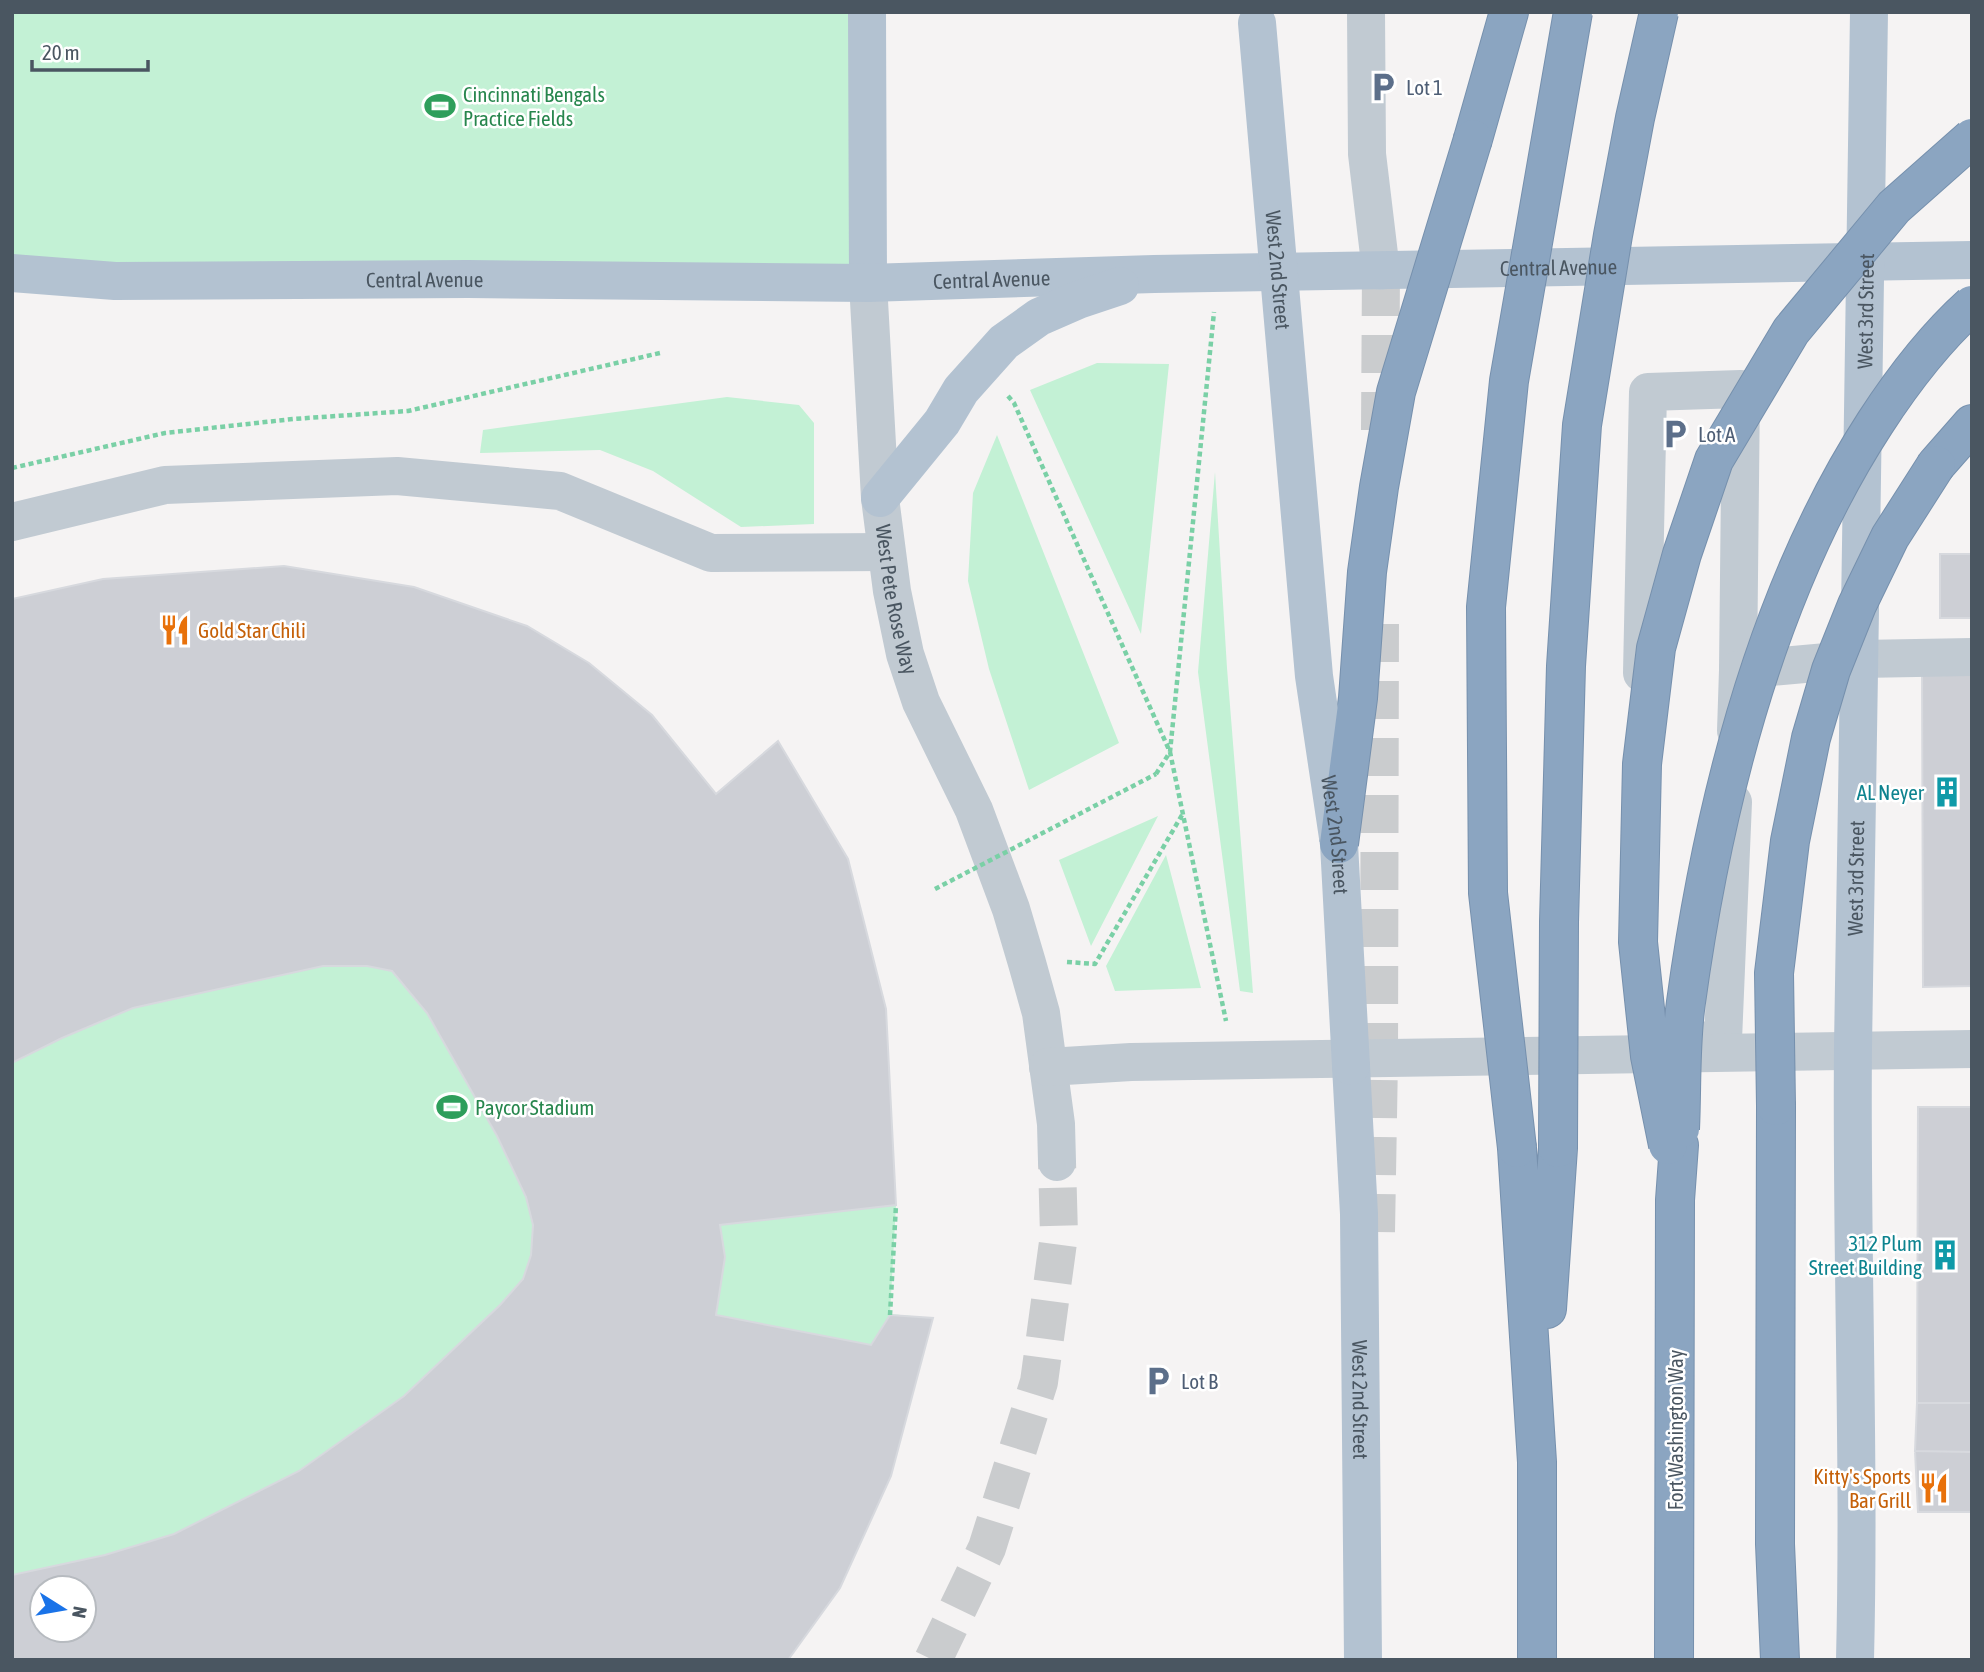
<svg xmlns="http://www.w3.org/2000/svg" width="1984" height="1672" viewBox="0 0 1984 1672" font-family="'Asap Condensed',sans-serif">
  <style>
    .green { fill: #c3f1d5; fill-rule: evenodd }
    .building { fill: #cdcfd5; stroke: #d7d9de; stroke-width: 2; fill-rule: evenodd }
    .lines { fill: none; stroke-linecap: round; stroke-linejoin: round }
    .minor-tunnel { stroke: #caccce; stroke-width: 38; stroke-dasharray: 38 19; stroke-linecap: butt }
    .highway-casing { stroke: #7690ad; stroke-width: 40 }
    .path { stroke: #7ad0a6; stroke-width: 4.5; stroke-dasharray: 5 3.5; stroke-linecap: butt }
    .minor { stroke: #c1cad2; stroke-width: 38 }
    .major { stroke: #b3c2d1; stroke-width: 38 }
    .highway { stroke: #8ba5c1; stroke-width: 38 }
    .highway-bridge-casing { stroke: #7690ad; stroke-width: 40; stroke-linecap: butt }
    .path-bridge { stroke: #7ad0a6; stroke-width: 4.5; stroke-dasharray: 5 3.5; stroke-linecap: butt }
    .major-bridge { stroke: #b3c2d1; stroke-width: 38 }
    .highway-bridge { stroke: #8ba5c1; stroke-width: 38 }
    .labels { text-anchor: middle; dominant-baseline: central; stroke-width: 5; stroke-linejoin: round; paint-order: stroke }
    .service-label { font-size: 21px; fill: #4e5e75; stroke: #fff; text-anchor: start }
    .leisure-label { font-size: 21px; fill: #27864d; stroke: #fff; text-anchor: start }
    .street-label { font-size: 21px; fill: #4a5661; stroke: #fff }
    .food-label { font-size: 21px; fill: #c56008; stroke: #fff; text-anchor: start }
    .culture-label { font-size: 21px; fill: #0d838f; stroke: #fff; text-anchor: end }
  </style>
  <rect width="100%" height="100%" fill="#f5f3f3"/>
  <path class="green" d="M12,12H867L868,283L12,273Z
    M1097,363L1169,364L1141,634L1030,390Z
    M727,397L799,405L814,423V524L741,527L653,471L600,450L480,453L483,430Z
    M997,435L1119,743L1029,790L989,669L968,581L973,493Z
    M1215,472L1227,668L1253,993L1240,991L1198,672Z
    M284,566L414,587L527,626L589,663L652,715L716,794L778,741L848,859L886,1009L896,1205L890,1314L933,1318L891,1476L840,1588L12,1660V599L103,579ZM42,1588H84V1630H42Z
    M1158,816L1091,946L1059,860Z
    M1166,855L1201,988L1115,991L1106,966Z"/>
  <path class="building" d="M1940,554H1972V618H1940Z
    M284,566L414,587L527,626L589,663L652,715L716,794L778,741L848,859L886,1009L896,1205L720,1225L725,1257L716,1315L871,1345L890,1315L933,1318L891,1476L840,1588L788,1660H12V1575L105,1555L174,1534L299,1471L404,1396L500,1305L523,1279L531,1255L533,1225L526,1197L497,1136L427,1013L392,971L367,966H323L133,1008L62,1038L12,1063V599L103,579ZM42,1588H84V1630H42Z
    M1922,663H1972V986L1923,987Z
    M1918,1107H1972V1403H1917Z
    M1917,1403H1972V1452L1915,1451Z
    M1915,1451L1972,1452V1512H1918Z"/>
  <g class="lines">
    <path class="minor-tunnel" d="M1380,430L1381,271
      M1376,1232L1379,1059L1380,613
      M933,1660L987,1548L1039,1382L1059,1235L1057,1162"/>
    <g class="highway-casing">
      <path id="highway" d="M1473,139L1509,12
        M1936,465L1972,424
        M1776,1106L1775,1544L1780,1660
        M1517,1148L1537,1462V1660
        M1547,1309L1558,1148
        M1674,1660L1675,1200L1679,1145"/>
    </g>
    <path class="path" d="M1008,396L1014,403L1170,752L1226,1021
      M12,468L165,433L293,419L408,411L660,353
      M1156,774L1170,752L1214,312
      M1067,962L1095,964L1182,815
      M890,1315L896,1205"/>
    <g class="minor">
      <path d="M1366,12L1367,154L1381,271"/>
      <path id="s1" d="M868,283L880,498L892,591L905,654L921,702L974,810L1011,909L1027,963L1041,1013L1056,1124L1057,1162"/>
      <path d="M12,522L165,485L397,476L560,491L711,553L886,552"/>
      <path d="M1642,673L1648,392L1741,389L1738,670L1860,659L1972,657"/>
      <path d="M1736,731L1738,670"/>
      <path d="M1648,1042L1723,1040L1733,802"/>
      <path d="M1048,1067L1131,1062L1972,1049"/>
    </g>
    <g class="major">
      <path d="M867,12L868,283"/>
      <path id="s2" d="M12,273L115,281L468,279L868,283L1154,274L1972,260"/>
      <path d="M880,498L942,422L961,390L1004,342L1039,317L1078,300L1120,286"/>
      <path id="s3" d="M1351,1066L1359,1214L1363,1660"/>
      <path id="s4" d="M1855,1660C1860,1455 1851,1251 1853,1047C1857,702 1866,357 1869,12"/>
    </g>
    <use href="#highway" class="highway"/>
    <g class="highway-bridge-casing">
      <path id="highway-bridge" d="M1339,844L1358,698L1367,572L1379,487L1396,392L1473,139
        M1776,1106L1774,973L1790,841L1811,738L1831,670L1857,605L1890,537L1936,465
        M1680,1129C1682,1087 1680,1044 1686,1002C1713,806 1766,591 1875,423C1903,380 1933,340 1972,305
        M1668,1145L1650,1056L1638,942L1642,764L1656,648L1682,554L1714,460L1791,331L1894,207L1972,138
        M1517,1148L1488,893L1486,607L1509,381L1573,12
        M1558,1148L1559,922L1566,666L1582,425L1613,235L1635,118L1659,12"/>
    </g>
    <path class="path-bridge" d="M935,889L1156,774"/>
    <path class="major-bridge" id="s5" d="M1257,23L1314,676L1339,844L1351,1066"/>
    <use href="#highway-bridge" class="highway-bridge"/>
  </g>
  <defs>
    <g id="parking-bare" transform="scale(2.415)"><path d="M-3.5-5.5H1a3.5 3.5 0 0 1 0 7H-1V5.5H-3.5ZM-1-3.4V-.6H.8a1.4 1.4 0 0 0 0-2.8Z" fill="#5c6f8a" stroke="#fff" stroke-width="2.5" paint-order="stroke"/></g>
    <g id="stadium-bare" transform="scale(2.415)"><path d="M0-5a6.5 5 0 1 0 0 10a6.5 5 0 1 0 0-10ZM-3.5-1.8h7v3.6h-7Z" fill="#2e9e5b" stroke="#fff" stroke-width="2.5" paint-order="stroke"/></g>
    <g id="restaurant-bare" transform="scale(2.415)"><path d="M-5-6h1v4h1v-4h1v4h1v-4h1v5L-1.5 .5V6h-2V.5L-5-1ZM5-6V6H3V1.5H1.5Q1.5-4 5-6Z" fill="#e8710a" stroke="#fff" stroke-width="2.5" paint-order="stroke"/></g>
    <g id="building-bare" transform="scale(2.415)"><path d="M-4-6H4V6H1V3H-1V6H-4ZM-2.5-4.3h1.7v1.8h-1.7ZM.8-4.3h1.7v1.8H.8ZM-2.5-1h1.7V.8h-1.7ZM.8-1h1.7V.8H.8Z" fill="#0f9aa8" stroke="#fff" stroke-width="2.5" paint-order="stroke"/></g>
  </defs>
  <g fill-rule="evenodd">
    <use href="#parking-bare" x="1383" y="87"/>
    <use href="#stadium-bare" x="440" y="106"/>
    <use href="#parking-bare" x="1675" y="434"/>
    <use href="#restaurant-bare" x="175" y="630"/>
    <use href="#building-bare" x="1947" y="792"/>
    <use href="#stadium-bare" x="452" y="1107"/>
    <use href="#building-bare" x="1945" y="1255"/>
    <use href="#parking-bare" x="1158" y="1381"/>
    <use href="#restaurant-bare" x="1934" y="1488"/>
  </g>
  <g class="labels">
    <g class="service-label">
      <text x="1406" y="87">Lot 1</text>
      <text x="1698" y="434">Lot A</text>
      <text x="1181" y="1381">Lot B</text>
    </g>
    <g class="leisure-label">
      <text x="463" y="94">Cincinnati Bengals<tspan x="463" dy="24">Practice Fields</tspan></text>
      <text x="475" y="1107">Paycor Stadium</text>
    </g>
    <g class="street-label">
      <text stroke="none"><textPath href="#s2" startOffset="1547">Central Avenue</textPath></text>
      <text stroke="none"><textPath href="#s5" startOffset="248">West 2nd Street</textPath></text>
      <text stroke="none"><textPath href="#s2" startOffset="980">Central Avenue</textPath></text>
      <text stroke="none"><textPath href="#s2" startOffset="413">Central Avenue</textPath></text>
      <text stroke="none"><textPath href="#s4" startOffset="1349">West 3rd Street</textPath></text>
      <text stroke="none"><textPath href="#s1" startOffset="318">West Pete Rose Way</textPath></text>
      <text stroke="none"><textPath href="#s5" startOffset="816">West 2nd Street</textPath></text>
      <text stroke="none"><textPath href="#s4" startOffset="782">West 3rd Street</textPath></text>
      <text stroke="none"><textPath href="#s3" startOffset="334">West 2nd Street</textPath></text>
      <text transform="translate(1675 1430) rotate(-90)">Fort Washington Way</text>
    </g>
    <g class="food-label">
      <text x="198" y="630">Gold Star Chili</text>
      <text x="1911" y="1476" text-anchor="end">Kitty's Sports<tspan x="1911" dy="24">Bar Grill</tspan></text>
    </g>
    <g class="culture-label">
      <text x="1924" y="792">AL Neyer</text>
      <text x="1922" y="1243">312 Plum<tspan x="1922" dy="24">Street Building</tspan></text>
    </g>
  </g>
  <rect width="1984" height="1672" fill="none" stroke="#4a5661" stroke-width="28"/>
  <g transform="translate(63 1609) rotate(101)"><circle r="33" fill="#ffffff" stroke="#b7bbc0" stroke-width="2"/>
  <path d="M0-5L12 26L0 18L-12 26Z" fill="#1a73e8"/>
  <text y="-10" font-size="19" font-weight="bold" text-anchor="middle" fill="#4a5661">N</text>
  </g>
  <path d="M32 60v10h116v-10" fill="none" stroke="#4a5661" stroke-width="3.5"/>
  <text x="42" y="60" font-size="21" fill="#4a5661" stroke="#ffffff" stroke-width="5" paint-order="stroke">20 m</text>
</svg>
